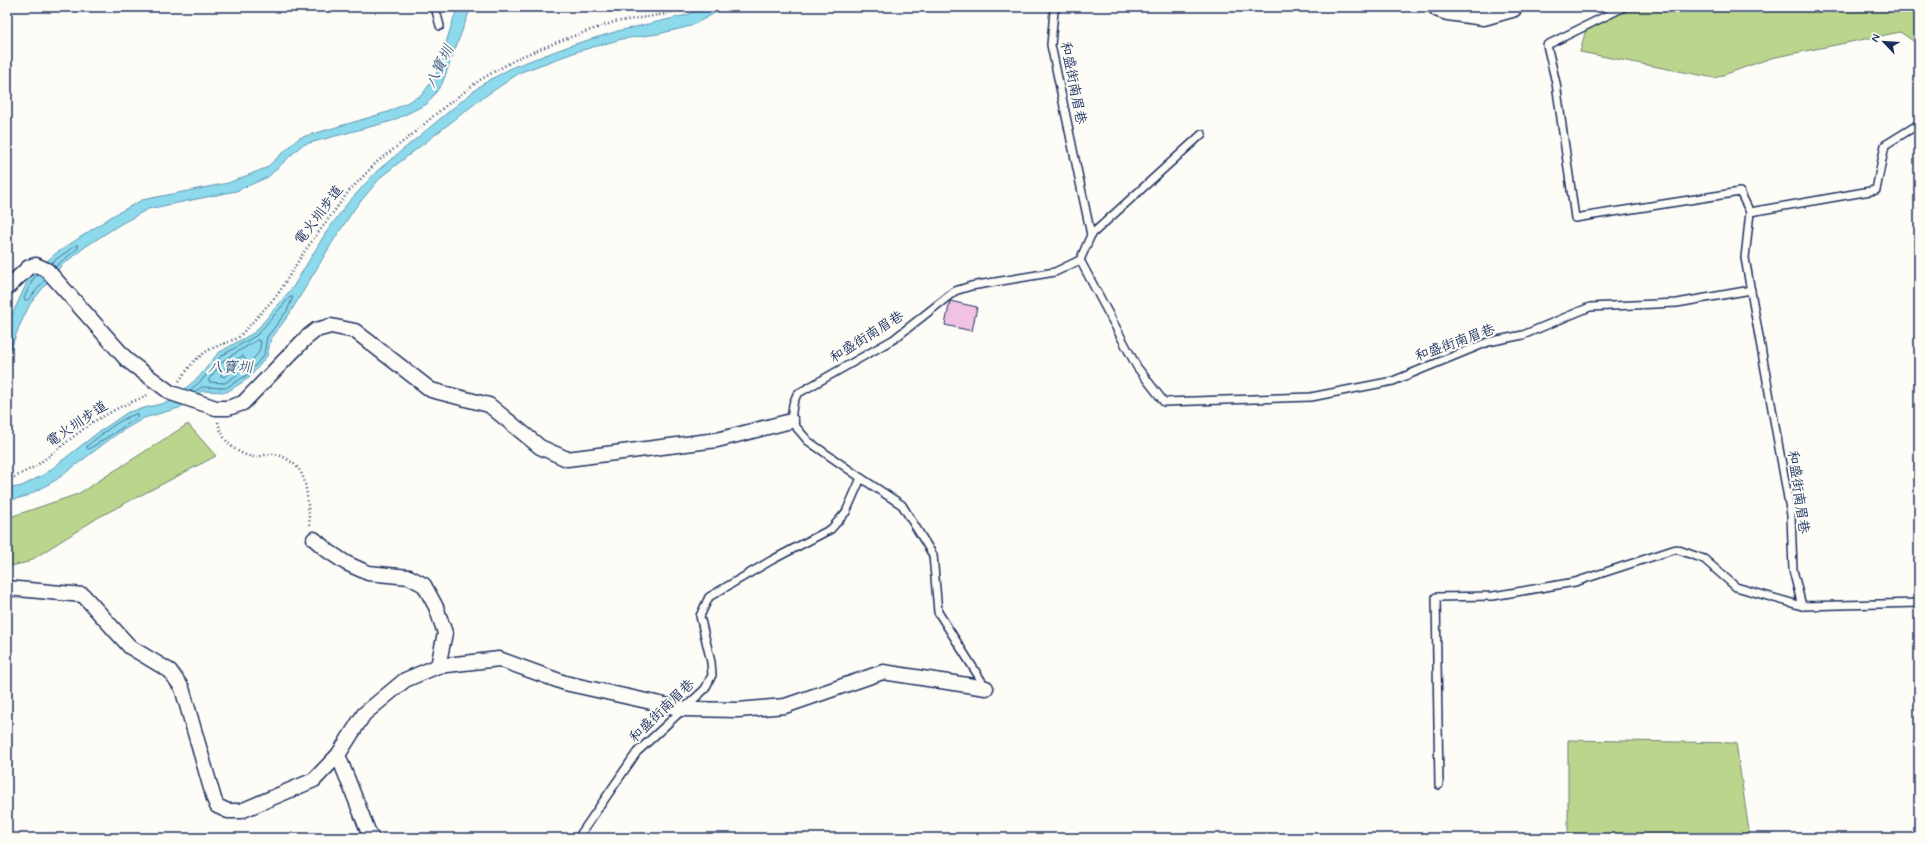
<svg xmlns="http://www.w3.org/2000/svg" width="1926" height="845" font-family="Mynerve,'LXGW WenKai TC',sans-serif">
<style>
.green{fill:#bcd58c;stroke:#6c8275}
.water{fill:#8ddaec;stroke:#5f96b3}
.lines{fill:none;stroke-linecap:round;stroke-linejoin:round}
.shore{stroke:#497397;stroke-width:1}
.building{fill:#f1c2e4;stroke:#1b2f5e}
.service-casing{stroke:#1b2f5e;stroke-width:10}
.minor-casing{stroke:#1b2f5e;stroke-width:17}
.secondary-casing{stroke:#1b2f5e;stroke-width:23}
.path{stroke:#1b2f5e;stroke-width:2.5;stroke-dasharray:1 3;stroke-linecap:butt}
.service{stroke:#fdfcf7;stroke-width:7}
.minor{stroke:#fdfcf7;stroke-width:14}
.secondary{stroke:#fdfcf7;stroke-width:20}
.labels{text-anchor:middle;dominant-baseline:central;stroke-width:4;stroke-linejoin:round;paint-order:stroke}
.street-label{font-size:14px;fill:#1b2f5e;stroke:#fdfcf7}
.water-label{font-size:15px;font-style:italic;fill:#385a82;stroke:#fdfcf7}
</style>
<rect width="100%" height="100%" fill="#fdfcf7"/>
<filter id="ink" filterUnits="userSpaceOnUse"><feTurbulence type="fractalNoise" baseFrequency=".025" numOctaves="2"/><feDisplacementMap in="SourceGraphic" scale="8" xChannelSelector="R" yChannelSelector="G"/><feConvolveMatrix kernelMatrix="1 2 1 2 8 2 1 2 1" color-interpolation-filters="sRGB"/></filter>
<g filter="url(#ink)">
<g class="green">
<polygon points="1630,7 1919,7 1919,45 1900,32 1771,58 1715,78 1580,52 1587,25"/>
<polygon points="188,424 216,456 99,517 28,562 7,567 7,518 78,494"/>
<polygon points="1568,740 1736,743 1750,838 1568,838"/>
</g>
<g class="water">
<polygon points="459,7 471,7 442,84 427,104 392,121 302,145 268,177 236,191 148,209 119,225 85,247 61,266 30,304 18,329 7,360 7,326 30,276 55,254 114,215 142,200 228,183 266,168 299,138 388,112 422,95 436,75 454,17"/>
<polygon points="704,7 726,7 691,26 658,34 622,39 579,51 521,72 481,99 382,176 355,208 335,238 290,313 271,339 267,356 249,378 227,392 202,391 179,408 144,418 117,434 56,480 27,496 7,501 7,489 22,486 45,474 96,434 128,412 169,402 199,377 218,353 255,332 293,287 325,234 347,204 377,171 481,85 513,67 575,44 618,31 687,15"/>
</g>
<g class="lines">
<g class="shore">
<polyline points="51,263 76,245 78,245 78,248 55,267"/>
<polyline points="38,275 33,279 24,298 25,300 28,300 45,280"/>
<polygon points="258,340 261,342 259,352 243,371 225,383 209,382 209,379 224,360"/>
<polygon points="243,356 245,359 239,366 224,377 221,376 221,374 228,365"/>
<polyline points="189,391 202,380 221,356 257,335 290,297 293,297 287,311 267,337 264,355 247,375 226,388 202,387 194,392"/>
<path d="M136,414l2,1 -1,3 -48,31 -2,-1v-2c14,-11 32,-27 49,-32z"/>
</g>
</g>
<polygon class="building" points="950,301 977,307 972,331 945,325"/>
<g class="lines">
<defs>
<g id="service">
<polyline points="435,7 440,26"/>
<polyline points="1624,7 1547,45 1556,83 1575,218 1740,192 1750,212 1745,258 1791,515 1793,570 1802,606 1919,603"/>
<polyline points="1750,212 1876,190 1885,145 1919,124"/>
<polyline points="1091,235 1202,134"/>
<polyline points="1080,260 1137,367 1164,402 1311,397 1393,381 1488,342 1523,335 1590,307 1677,303 1751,290"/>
<polyline points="861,478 902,505 933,555 938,612 986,688"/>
<polyline points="1439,785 1436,597 1493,596 1575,582 1676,549 1704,559 1736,587 1802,606"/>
<polyline points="578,838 637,752 705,689 712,675 711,662 700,616 709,597 772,560 831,529 846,512 861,478 808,441 791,421 793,404 797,394 894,339 955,291 971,286 1055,272 1080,260 1091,235 1051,45 1054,11 1057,7"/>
</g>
<g id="minor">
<polyline points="7,288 29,267 36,265 47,270 128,361 171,393 216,408 228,408 243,403 306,338 316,330 331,326 355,331 431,390 489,405 540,447 567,459 717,440 791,421"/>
<polyline points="314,539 328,551 346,563 368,573 409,577 424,585 436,607 445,633 438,666"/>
<polyline points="7,588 83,595 130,647 170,671 182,688 214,799 217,806 228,811 241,811 314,780 338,755 364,714 405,680 438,666 499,659 565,683 683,709 738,710 785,706 883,672 986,688"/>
<polyline points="338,755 368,831 372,838"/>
</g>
<polyline id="secondary" points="1439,7 1448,10 1484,15 1512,7"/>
</defs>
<use href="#service" class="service-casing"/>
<use href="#minor" class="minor-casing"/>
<use href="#secondary" class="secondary-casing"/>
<g class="path">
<polyline points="179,381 194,361 208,350 238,338 259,315 278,294 304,252 349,191 378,161 408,138 444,107 480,80 520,57 565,39 614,22 666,14 683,7"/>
<path d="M218,422c4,18 16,31 35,35 6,1 14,-4 21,-3 8,1 19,8 24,14 11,14 9,40 12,57"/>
<polyline points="7,481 36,466 91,423 120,407 148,395"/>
</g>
<use href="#service" class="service"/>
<use href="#minor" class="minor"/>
<use href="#secondary" class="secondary"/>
</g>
</g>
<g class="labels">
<g class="street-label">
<text transform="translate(1073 83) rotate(79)">和盛街南眉巷</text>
<text transform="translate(319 215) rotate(-53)">電火圳步道</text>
<text transform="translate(867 337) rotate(-32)">和盛街南眉巷</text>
<text transform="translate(1455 343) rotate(-20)">和盛街南眉巷</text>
<text transform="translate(77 424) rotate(-34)">電火圳步道</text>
<text transform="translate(1798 492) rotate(82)">和盛街南眉巷</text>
<text transform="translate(662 711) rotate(-44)">和盛街南眉巷</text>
</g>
<g class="water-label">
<text transform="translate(440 67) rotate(-64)">八寶圳</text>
<text x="230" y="368">八寶圳</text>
</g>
</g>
<rect width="1926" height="845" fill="none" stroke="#fdfcf7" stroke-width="24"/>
<rect x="12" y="12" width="1902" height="821" fill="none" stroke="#1b2f5e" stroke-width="1.5" filter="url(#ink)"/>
<g transform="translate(1884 42) rotate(295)" stroke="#fdfcf7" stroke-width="3" paint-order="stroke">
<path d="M0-3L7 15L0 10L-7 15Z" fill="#1b2f5e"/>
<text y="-6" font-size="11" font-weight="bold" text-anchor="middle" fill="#1b2f5e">N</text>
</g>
</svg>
